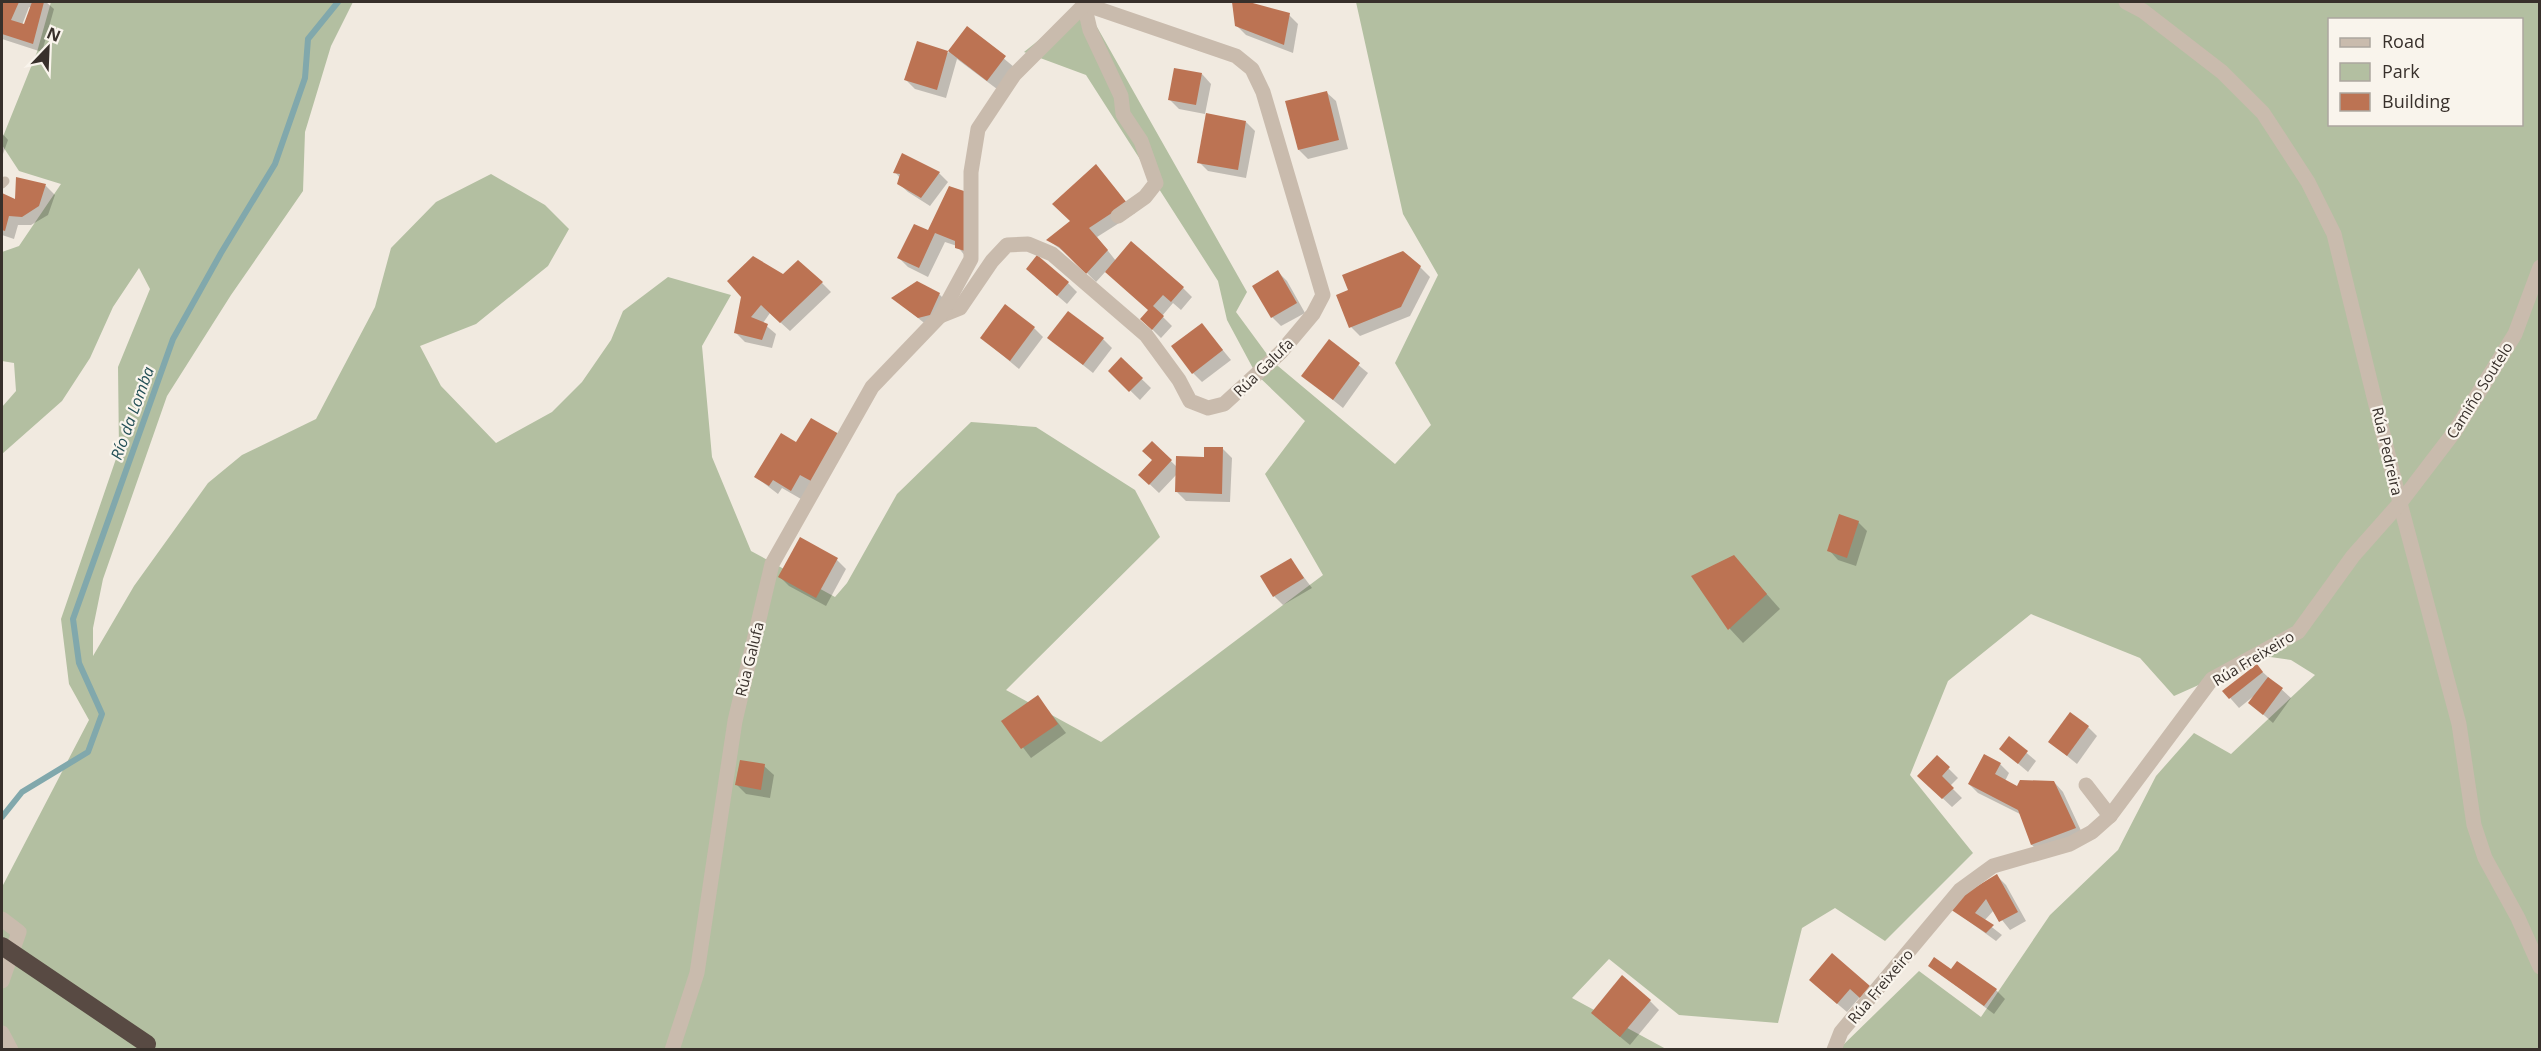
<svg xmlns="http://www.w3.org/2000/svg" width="2541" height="1051" font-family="'Open Sans',sans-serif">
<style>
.green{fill:#b3bfa1;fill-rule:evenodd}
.shadow{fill:#0003;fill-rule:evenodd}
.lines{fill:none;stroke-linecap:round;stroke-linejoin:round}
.stream{stroke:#81a8ac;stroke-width:6}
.building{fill:#bc7353}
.lane{stroke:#c9bbad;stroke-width:9}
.street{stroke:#c9bbad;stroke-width:15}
.highway-bridge{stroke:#584a43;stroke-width:18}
.labels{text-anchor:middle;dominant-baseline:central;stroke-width:4.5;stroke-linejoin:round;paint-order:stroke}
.street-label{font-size:15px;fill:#38302b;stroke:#f9f4ec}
.water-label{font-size:16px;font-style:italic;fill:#234f56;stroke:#f9f4ec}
</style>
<rect width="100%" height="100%" fill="#f1eae0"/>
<path class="green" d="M51,2h302l-22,44 -26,86 -2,59 -72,104 -64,101 -64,183 -10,49v28l41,-70 74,-103 34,-28 74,-36 59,-112 16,-59 45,-46 55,-28 54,31 24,24 -21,37 -72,58 -56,22 21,40 55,57 56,-31 30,-30 29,-42 12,-29 45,-34 63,18 -29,51 10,111 39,94 84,46 12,-14 50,-89 74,-72 65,5 99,63 25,47 -154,153 95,52 222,-167 -58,-101 40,-53 -49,-47 -29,-54 -9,-39 -132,-206 -62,-23 60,-48 163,288 -11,20 36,49 123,103 36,-39 -36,-62 43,-88 -35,-61 -47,-212h1183v1047h-700l80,-78 62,46 69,-102 68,-65 38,-74 38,-43 37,21 84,-79 -24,-15 -35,-5 -44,24 -38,17 -34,-38 -109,-44 -83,67 -38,94 63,78 -88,88 -50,-33 -33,20 -24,95 -99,-8 -70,-56 -37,39 94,51 -1664,1v-163l87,-167 -20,-36 -8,-65 58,-169 -1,-83 32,-78 -11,-21 -26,39 -23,51 -28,43 -60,53v-47l14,-16 -2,-28 -12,-2v-109l17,-6 42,-62 -42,-13 -17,-26v-6l35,-87zM2330,20h192v104h-192z"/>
<g class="shadow">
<path d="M2,2h44l8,7 -12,43 -40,-13zM29,7l2,1 -6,18 -3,-1z"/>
<polygon points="1234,2 1244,2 1289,15 1298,24 1293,53 1246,35 1237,26"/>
<polygon points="967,28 1014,67 997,89 957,59 946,98 915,89 906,80 918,43 948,53"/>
<polygon points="1202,74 1211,84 1205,114 1179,109 1169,99"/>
<polygon points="1326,92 1336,101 1348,149 1308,159 1299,150"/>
<polygon points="1246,122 1255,131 1246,178 1208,171 1199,162"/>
<polygon points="2,133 8,140 3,154 2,154"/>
<polygon points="902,155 939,173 948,182 930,206 908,192 898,183 900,178 895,172"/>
<polygon points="1096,166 1135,213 1097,237 1116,261 1183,288 1192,297 1181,310 1173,303 1162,316 1172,326 1161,338 1151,328 1149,310 1106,271 1096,282 1070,256 1048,240 1072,221"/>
<polygon points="17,179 46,186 55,195 48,215 31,225 18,225 14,239 2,235 2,195 16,201"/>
<polygon points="949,188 966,257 957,246 945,242 928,277 908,267 899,258 929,232"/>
<polygon points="1420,267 1430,277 1410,316 1360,336 1351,327"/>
<polygon points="1278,272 1287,281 1305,313 1281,326 1272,317"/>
<polygon points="783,276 822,283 831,292 790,331 770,313 763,323 776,334 772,348 745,342 735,332 743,297"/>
<polygon points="1037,278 1068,283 1077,292 1067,304"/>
<polygon points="939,294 948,303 928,326 893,298"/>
<polygon points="1202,325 1231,360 1202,382 1193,373"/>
<polygon points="1034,328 1043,337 1019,369 982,338"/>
<polygon points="1049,338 1103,339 1112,348 1093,373"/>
<polygon points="1329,341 1368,373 1343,408 1303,376"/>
<polygon points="1121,359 1151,388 1140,400 1110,371"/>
<polygon points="838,435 801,499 782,488 778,494 756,477 797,444"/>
<polygon points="1152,443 1177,467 1205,459 1223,449 1232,458 1230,502 1186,501 1177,492 1177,474 1159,493 1140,475 1154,460"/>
<polygon points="1858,522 1867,531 1856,566 1838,560 1829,550"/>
<polygon points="1733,556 1780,609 1743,643 1730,629 1693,577"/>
<polygon points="837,560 846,569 826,606 789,586 780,577"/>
<polygon points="1291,560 1312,588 1283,605 1274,596"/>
<polygon points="2256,666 2291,698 2273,723 2250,703 2255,695 2239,708 2224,691"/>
<polygon points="1038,697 1066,733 1031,758 1003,721"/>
<polygon points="2088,727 2097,736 2077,764 2050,742"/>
<polygon points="2009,738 2036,761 2028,772 2001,749"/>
<polygon points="1937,757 1958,778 1950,786 1962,798 1952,807 1919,776"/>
<polygon points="2000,764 2009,773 2005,781 2018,788 2054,782 2063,792 2084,837 2041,854 2032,845 2022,815 1978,793 1969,784"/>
<polygon points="764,766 774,775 770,798 746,794 737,785"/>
<polygon points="1997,876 2006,885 2026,921 2010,930 1994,910 1984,921 2002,935 1996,941 1952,909"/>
<polygon points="1832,955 1860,997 1847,1012 1820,989"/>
<polygon points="1930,966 1951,971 1996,990 2005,999 1994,1014"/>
<polygon points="1650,1001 1659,1010 1630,1045 1602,1022"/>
</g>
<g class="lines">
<polyline class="stream" points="2,817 22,792 88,752 102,714 79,663 73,619 173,339 221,253 275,164 305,78 308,39 338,2"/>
</g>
<g class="building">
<polygon points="2,2 19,2 11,20 24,24 32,2 44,2 33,44 2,34"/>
<polygon points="1232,2 1249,2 1290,13 1284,45 1235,26"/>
<polygon points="967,26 1006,56 987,81 948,51 937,90 904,80 917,41 948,51"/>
<polygon points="1174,68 1202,73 1196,105 1168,100"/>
<polygon points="1327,91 1339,140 1298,150 1285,101"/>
<polygon points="1206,113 1246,121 1238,170 1197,163"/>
<polygon points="902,153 940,172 921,198 897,184 900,174 893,173"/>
<polygon points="1096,164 1127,203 1089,228 1108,250 1086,274 1059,247 1046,240 1070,221 1052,204"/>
<polygon points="16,177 46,184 39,206 22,217 9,216 5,231 2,230 2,193 15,199"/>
<polygon points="949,186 964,191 965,251 955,248 955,241 935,233 919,268 897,258 914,224 928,230"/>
<polygon points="1131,241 1184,287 1171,302 1163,295 1153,306 1164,316 1152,330 1140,319 1148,310 1105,272"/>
<polygon points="1403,251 1421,266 1401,307 1349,328 1336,295 1348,290 1342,275"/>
<polygon points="1037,255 1069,282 1057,296 1026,269"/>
<polygon points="753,256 783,274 798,260 823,282 780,323 761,305 751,317 768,324 762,340 734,333 741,297 727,281"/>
<polygon points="1278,270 1297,303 1271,318 1252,286"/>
<polygon points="917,281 940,293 930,315 918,318 891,298"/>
<polygon points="1005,304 1035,327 1010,361 980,338"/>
<polygon points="1068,311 1104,338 1083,365 1047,338"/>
<polygon points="1202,323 1223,350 1192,374 1171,346"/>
<polygon points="1329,339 1360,363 1333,400 1301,376"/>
<polygon points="1121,357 1143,378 1129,392 1108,371"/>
<polygon points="811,418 839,434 811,481 800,475 791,491 773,480 769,486 754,477 781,433 796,442"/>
<polygon points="1152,441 1172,460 1149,485 1138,475 1152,460 1142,451"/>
<polygon points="1204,447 1223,447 1222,494 1175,492 1176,456 1204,457"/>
<polygon points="1839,514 1859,521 1847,558 1827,551"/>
<polygon points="800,537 838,558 816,598 778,577"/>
<polygon points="1734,555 1767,594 1728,630 1691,576"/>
<polygon points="1291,558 1304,578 1273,597 1260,576"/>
<polygon points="2257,664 2263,672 2229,699 2222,691"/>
<polygon points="2268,677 2283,688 2263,715 2248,703"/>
<polygon points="1038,695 1058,724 1021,749 1001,721"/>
<polygon points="2070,712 2089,726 2067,756 2048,742"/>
<polygon points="2009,736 2028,751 2018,764 1999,749"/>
<polygon points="1984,754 2001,763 1995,774 2017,786 2020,780 2054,781 2076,828 2031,845 2018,810 1968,784"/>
<polygon points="1937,755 1950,767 1942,776 1954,788 1942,799 1917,776"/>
<polygon points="740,760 765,764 761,790 735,785"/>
<polygon points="1997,874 2018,912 1999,922 1986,899 1975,913 1994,925 1986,933 1950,909 1958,898"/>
<polygon points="1832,953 1870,986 1860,998 1850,989 1837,1004 1809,980"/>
<polygon points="1934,957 1951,969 1957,961 1997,989 1984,1006 1928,966"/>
<polygon points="1622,975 1651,1000 1620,1037 1591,1013"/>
</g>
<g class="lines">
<polyline class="lane" points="2,184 5,181"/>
<g class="street">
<polyline points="2126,2 2143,11 2222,72 2263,113 2308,182 2334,234 2400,503 2459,724 2474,825 2485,858 2518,918 2540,967"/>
<polyline points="1084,4 1090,30 1121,96 1123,114 1141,141 1156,183 1145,197 1118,216"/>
<polyline points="940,316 960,308 992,261 1007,245 1028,244 1052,254 1146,335 1179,380 1190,401 1208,408 1224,404 1281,352 1313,314 1323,295 1263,92 1252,69 1236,56 1084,4"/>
<polyline points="2086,785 2110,816"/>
<polyline points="2,919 19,932 2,981"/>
<polyline points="2,1033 11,1050"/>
<polyline points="672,1050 697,973 735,721 772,564 872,387 940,316 971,259 971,172 978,129 1014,75 1087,2"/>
<polyline points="1834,1050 1841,1032 1960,890 1993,866 2070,844 2092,832 2110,816 2212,679 2298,632 2353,556 2400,503 2455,431 2515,334 2540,267"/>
</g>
<polyline class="highway-bridge" points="2,946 147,1044"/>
</g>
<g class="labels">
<g class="street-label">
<text transform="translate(1263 367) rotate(-44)">Rúa Galufa</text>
<text transform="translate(2479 390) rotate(-58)">Camiño Soutelo</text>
<text transform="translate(2388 451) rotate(77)">Rúa Pedreira</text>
<text transform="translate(2253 658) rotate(-31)">Rúa Freixeiro</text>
<text transform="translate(749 659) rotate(-76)">Rúa Galufa</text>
<text transform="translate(1880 986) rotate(-50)">Rúa Freixeiro</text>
</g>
<g class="water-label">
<text transform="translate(132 413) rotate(-70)">Río da Lomba</text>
</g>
</g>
<rect width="2541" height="1051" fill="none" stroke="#38302b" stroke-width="6"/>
<rect x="2328" y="18" width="195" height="108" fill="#f9f4ec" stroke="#aca69f" stroke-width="1.5"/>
<rect x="2340" y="38" width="30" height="9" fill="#c9bbad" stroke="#aca69f" stroke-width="1.5"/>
<text x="2382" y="48" font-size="18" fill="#38302b">Road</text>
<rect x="2340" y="63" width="30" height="18" fill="#b3bfa1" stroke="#aca69f" stroke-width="1.5"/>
<text x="2382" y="78" font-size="18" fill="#38302b">Park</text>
<rect x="2340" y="93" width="30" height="18" fill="#bc7353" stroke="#aca69f" stroke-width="1.5"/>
<text x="2382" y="108" font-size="18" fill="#38302b">Building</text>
<g transform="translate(48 48) rotate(23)" stroke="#f9f4ec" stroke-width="4.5" paint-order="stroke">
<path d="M0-4.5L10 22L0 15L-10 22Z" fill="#38302b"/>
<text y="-9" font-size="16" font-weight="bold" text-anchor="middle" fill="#38302b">N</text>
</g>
</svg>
